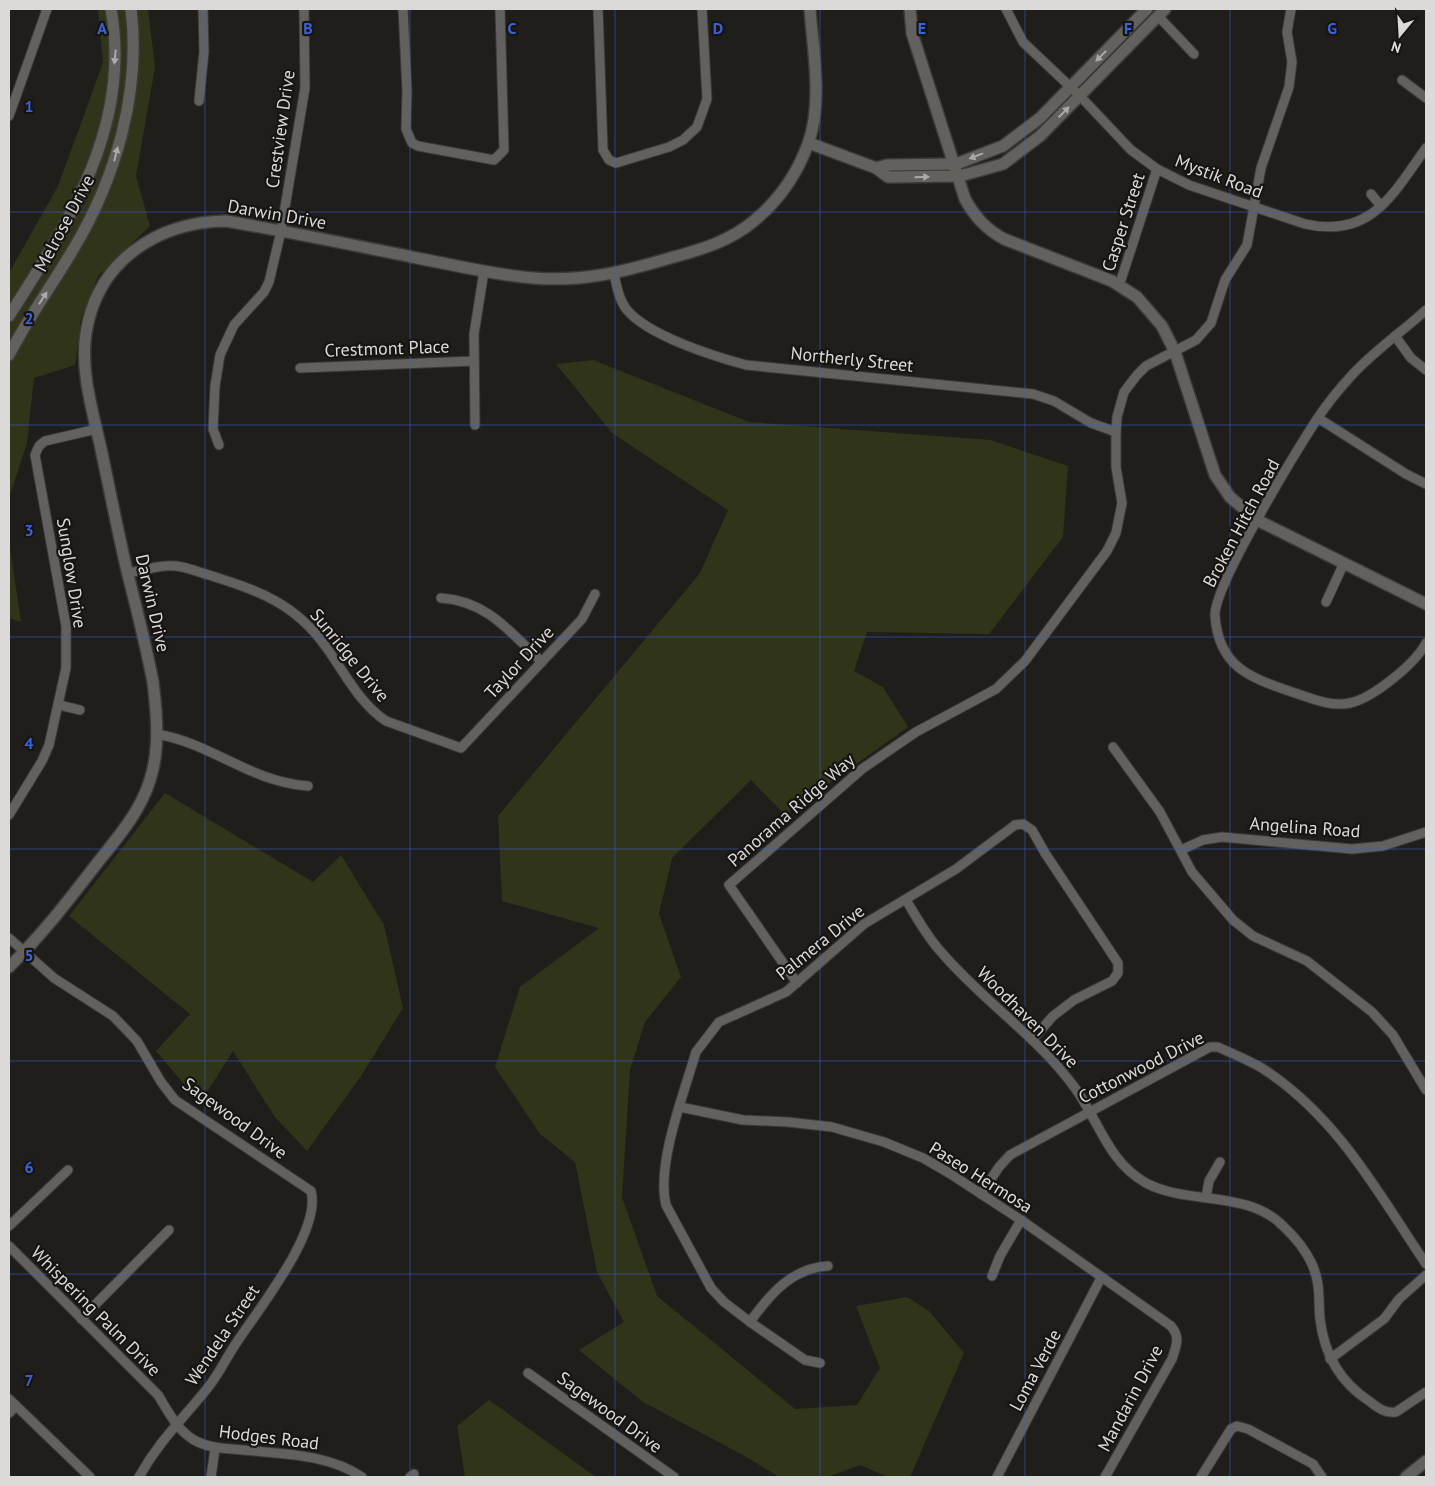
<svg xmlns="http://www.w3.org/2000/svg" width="1435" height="1486" font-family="'PT Sans',sans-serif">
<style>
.green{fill:#303419}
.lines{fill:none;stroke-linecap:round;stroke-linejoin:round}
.street-casing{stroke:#3c3a38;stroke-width:11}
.secondary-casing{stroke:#3c3a38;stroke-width:14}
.street{stroke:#63615d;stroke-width:9}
.secondary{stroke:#63615d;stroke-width:11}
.oneway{fill:#acaaa7}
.grid{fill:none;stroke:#3a63d8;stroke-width:1;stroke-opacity:0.55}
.labels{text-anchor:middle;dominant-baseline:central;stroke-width:4.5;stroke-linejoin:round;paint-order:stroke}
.street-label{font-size:18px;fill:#dcdad8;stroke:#171512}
.grid-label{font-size:16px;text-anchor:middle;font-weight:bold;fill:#3a63d8;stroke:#171512;stroke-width:4.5;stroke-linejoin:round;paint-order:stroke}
</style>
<rect width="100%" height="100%" fill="#201e1b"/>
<g class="green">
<polygon points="98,9 148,9 155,67 136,176 150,226 98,276 81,318 75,365 34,378 27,443 9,498 9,273 58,186 103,63"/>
<polygon points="593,360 749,422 990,440 1068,466 1063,537 989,634 867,632 854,671 883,687 908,727 785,815 751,780 672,858 659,914 681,977 645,1022 630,1070 622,1197 657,1296 795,1409 857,1405 880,1368 856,1306 907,1297 929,1311 964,1353 910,1477 888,1477 860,1465 827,1477 779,1477 743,1455 643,1402 579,1350 624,1322 597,1272 575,1162 540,1134 495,1067 520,987 599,928 502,901 498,816 700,573 728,510 612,433 556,364"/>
<polygon points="9,541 21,622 9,618"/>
<polygon points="165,793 313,882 341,855 384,925 403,1008 361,1076 307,1151 275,1117 233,1051 200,1103 156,1051 190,1014 69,916"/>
<polygon points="489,1400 596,1477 465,1477 457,1426"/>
</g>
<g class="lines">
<defs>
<g id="street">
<polyline points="403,9 407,91 406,129 412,143 418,146 494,160 504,150 500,9"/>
<polyline points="598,9 603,150 609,160 616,163 669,147 683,140 697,127 707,99 702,9"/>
<path d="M1006,9l17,33 57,54 51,54 26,19 32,16 116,39c66,15 88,-30 121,-76"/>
<polyline points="1158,16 1194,54"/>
<polyline points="1402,80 1426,98"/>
<polyline points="199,101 204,52 203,9"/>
<polyline points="9,116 47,9"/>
<polyline points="1371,194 1381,206"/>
<path d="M614,274c3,13 5,26 13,36 22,26 86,46 119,55l287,29 21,7 37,22 25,9"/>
<polyline points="1119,286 1157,169"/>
<path d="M1426,310c-24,22 -51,40 -74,65 -12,13 -25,29 -35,44 -20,31 -104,168 -102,197 4,53 37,62 80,77 18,6 36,14 55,10 23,-5 65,-39 76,-60"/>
<polyline points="1395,336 1411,358 1426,370"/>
<polyline points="300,368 474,361"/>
<polyline points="1318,418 1406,474 1426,484"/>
<polyline points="475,425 474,334 484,271"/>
<polyline points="219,445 213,429 215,386 220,355 234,325 264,292 269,282 281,231 305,88 304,9"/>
<path d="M128,573c12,-2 25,-6 37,-7 15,-2 30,5 44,9 50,16 86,28 117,72 19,26 33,56 60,74l75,27 121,-129 13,-25"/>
<path d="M441,598c46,3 69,34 101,64"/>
<polyline points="1326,602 1344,563"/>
<polyline points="59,705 80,710"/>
<path d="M156,734c56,9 94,48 152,52"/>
<polyline points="1113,747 1160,812 1192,872 1233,920 1253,936 1307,961 1372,1012 1393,1035 1426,1090"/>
<polyline points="9,815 42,761 49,745 66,668 66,626 35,455 39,446 45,441 97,429"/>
<polyline points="1181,850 1203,840 1222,837 1352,849 1383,846 1426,832"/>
<path d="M906,900c11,18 21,37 36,53 41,48 95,83 133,135 24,33 33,74 71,95 41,22 101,7 136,42 12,11 23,24 30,39 9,21 6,34 8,55 4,34 20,63 49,82 8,6 16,13 27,11l30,-20"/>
<path d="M9,938l45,40 59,38 24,25 24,41 14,18 136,91c11,40 -54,120 -76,154 -10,15 -17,31 -29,45 -25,31 -47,51 -67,87"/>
<polyline points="797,983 729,885 862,769 916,732 996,689 1025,661 1107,551 1116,533 1122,503 1116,467 1116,432 1117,417 1124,392 1137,375 1146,366 1196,340 1211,323 1225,280 1247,245 1261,168 1289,87 1292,62 1287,32 1291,9"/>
<path d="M680,1107l63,13 45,2 44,5 52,15 39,16 26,15 72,47 150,106c10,12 5,20 1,33l-67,118"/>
<path d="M981,1194l18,-27 11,-12 200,-108h8c15,7 33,14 47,23 74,49 113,123 161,194"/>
<polyline points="1206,1197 1209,1181 1220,1162"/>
<polyline points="9,1226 68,1170"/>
<path d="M9,1246l149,149c10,16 19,35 36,45 16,9 31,8 49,10 40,4 85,4 119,27"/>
<polyline points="992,1276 1000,1256 1021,1220"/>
<polyline points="81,1319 169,1230"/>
<path d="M750,1322c20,-28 42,-54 78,-56"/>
<polyline points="1330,1359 1384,1319 1399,1299 1426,1275"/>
<path d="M820,1363l-15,-3 -55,-38 -26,-20 -13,-14 -45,-83c-10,-40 18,-112 30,-153l23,-30 67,-30 78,-68 92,-55 59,-44 8,-1 9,6 13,23 73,110v10l-6,8 -38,19 -21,16 -21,24"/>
<polyline points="528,1373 674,1477"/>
<polyline points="9,1399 90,1477"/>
<polyline points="9,1413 16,1406"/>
<polyline points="211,1477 215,1449"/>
<polyline points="410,1477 414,1474"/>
<polyline points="997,1477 1101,1278"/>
<polyline points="1201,1477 1231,1429 1237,1426 1248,1429 1313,1464 1322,1477"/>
</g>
<g id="secondary">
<path d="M910,9l2,24 53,166c10,18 21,30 39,40l108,42 25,16 25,29 13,26 40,123 15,22 27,23 169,84"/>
<polyline points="809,143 876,168 888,177 960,176 1003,164 1040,136 1165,9"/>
<polyline points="876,168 887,165 956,164 1003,146 1040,118 1147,9"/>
<path d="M9,316c60,-94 123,-190 102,-307"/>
<path d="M9,355c19,-37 44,-71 65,-107 42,-70 67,-157 57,-239"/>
<path d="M9,967c32,-31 59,-66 86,-101 21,-27 45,-53 55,-86 10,-31 7,-66 3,-98 -7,-36 -16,-72 -25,-107 -10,-42 -18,-84 -27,-126 -8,-37 -21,-78 -15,-116 11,-71 70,-111 140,-112 64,11 127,24 191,37 38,7 77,17 116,20 50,4 90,-6 137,-20 30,-8 61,-17 85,-38 24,-20 42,-46 53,-76 15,-42 5,-92 2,-135"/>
<polyline points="1406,1477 1426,1461"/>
</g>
</defs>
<use href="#street" class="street-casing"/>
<use href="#secondary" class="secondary-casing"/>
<use href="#street" class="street"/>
<use href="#secondary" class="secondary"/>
</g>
<defs><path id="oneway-solid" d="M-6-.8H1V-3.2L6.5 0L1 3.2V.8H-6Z" transform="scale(1.25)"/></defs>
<g class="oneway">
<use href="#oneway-solid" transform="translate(1101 56) rotate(135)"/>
<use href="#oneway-solid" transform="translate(115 57) rotate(96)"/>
<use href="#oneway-solid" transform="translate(1064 112) rotate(-45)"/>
<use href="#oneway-solid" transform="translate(116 154) rotate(-76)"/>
<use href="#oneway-solid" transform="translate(976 156) rotate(159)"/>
<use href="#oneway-solid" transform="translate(922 177) rotate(-1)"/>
<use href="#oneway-solid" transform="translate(43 298) rotate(-57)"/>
</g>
<path class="grid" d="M205,9v1468M410,9v1468M615,9v1468M820,9v1468M1025,9v1468M1230,9v1468M9,212h1417M9,425h1417M9,637h1417M9,849h1417M9,1061h1417M9,1274h1417"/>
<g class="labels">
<g class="street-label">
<text transform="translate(280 129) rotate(-82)">Crestview Drive</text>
<text transform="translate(1219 176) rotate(21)">Mystik Road</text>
<text transform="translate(277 214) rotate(10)">Darwin Drive</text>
<text transform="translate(1123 222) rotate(-72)">Casper Street</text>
<text transform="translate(64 223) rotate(-62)">Melrose Drive</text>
<text transform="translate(387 348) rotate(-2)">Crestmont Place</text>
<text transform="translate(852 359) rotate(6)">Northerly Street</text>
<text transform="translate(1241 523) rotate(-62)">Broken Hitch Road</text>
<text transform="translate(72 573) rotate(81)">Sunglow Drive</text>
<text transform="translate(153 603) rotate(77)">Darwin Drive</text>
<text transform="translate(350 655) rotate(51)">Sunridge Drive</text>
<text transform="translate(519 662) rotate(-47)">Taylor Drive</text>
<text transform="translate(791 810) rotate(-41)">Panorama Ridge Way</text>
<text transform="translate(1305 827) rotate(4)">Angelina Road</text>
<text transform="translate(820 942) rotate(-39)">Palmera Drive</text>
<text transform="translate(1028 1017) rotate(45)">Woodhaven Drive</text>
<text transform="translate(1141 1067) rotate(-27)">Cottonwood Drive</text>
<text transform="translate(235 1118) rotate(36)">Sagewood Drive</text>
<text transform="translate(981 1177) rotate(32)">Paseo Hermosa</text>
<text transform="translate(96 1311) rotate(45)">Whispering Palm Drive</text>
<text transform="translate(222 1335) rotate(-56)">Wendela Street</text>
<text transform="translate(1035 1370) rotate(-62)">Loma Verde</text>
<text transform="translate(1130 1398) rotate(-62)">Mandarin Drive</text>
<text transform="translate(610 1412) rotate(36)">Sagewood Drive</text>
<text transform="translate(269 1437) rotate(7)">Hodges Road</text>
</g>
</g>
<g class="grid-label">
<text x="102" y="34">A</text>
<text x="308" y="34">B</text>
<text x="512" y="34">C</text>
<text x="718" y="34">D</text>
<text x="922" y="34">E</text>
<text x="1128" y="34">F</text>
<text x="1332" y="34">G</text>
<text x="29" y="112">1</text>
<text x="29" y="324">2</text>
<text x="29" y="536">3</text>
<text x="29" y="749">4</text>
<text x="29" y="961">5</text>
<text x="29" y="1173">6</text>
<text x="29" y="1386">7</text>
</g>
<rect width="1435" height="1486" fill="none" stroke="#dcdad8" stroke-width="20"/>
<g transform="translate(1400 35) rotate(198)" stroke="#171512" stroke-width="4" paint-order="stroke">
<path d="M0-4L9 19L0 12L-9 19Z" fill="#dcdad8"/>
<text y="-8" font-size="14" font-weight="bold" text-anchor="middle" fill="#dcdad8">N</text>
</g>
</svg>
